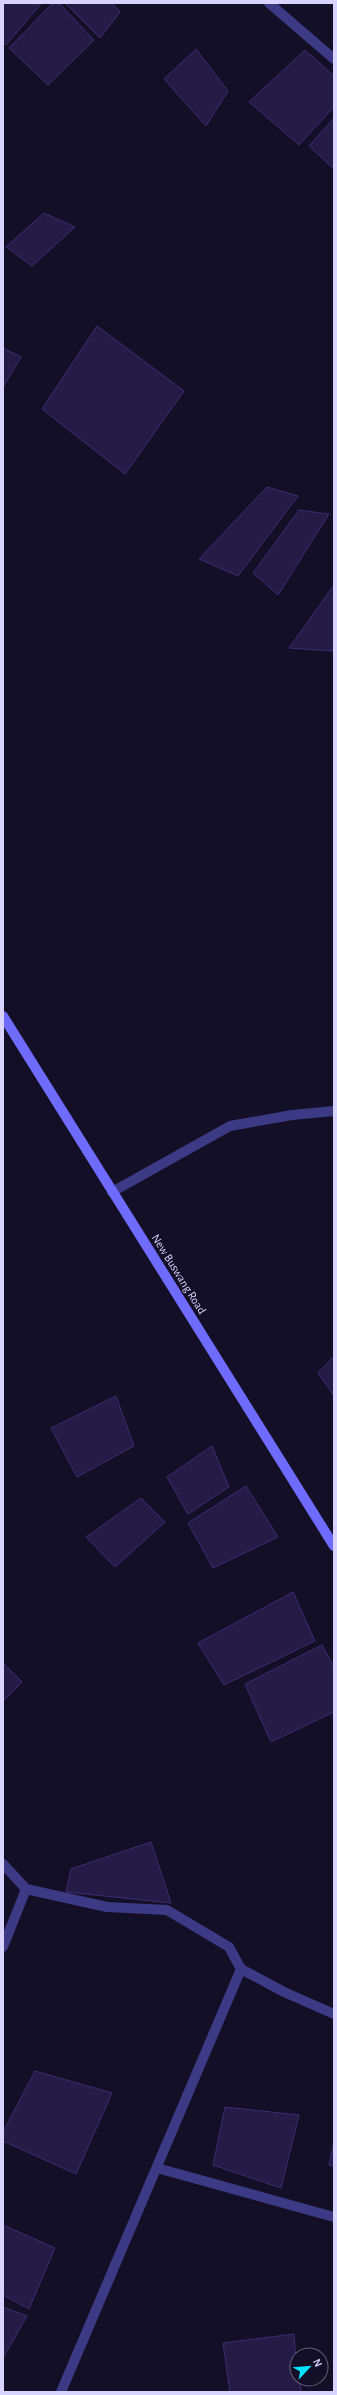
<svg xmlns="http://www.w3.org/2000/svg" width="337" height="2395" font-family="'Alegreya Sans',sans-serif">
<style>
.building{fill:#241b47;stroke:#3b2d73}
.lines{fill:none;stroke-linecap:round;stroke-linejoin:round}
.street{stroke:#3d3a85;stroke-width:10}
.secondary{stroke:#6f6bff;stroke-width:10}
.labels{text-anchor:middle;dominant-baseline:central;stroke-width:3;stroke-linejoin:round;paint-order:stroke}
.street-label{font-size:12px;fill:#d9d4ff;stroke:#130f26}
</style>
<rect width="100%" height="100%" fill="#130f26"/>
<g class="building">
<polygon points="3,3 41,4 6,45 3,42"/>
<polygon points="53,3 59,3 94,40 48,85 9,48"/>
<polygon points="65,3 112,3 120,12 100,38"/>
<polygon points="196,49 228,91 206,126 164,79"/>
<polygon points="305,50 334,76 334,107 299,145 249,102"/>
<polygon points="334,118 334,169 309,146"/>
<polygon points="44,213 75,227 32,266 6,247"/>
<polygon points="97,326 184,391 125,474 42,409"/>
<polygon points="3,348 21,357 3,387"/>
<polygon points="267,487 298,496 238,576 199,559"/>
<polygon points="299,510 329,514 278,595 253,573"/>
<polygon points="334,585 334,648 332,651 289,648"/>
<polygon points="334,1356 334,1396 318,1373"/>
<polygon points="116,1396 134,1446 77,1477 51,1428"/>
<polygon points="212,1446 229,1487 188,1514 167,1477"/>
<polygon points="246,1486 278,1537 213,1568 188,1523"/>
<polygon points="141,1498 165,1522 115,1567 86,1537"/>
<polygon points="293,1592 315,1641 224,1685 198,1643"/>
<polygon points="322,1645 334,1667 334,1712 271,1742 245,1684"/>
<polygon points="3,1663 22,1682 3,1701"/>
<polygon points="151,1842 171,1903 66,1892 71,1869"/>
<polygon points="35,2071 112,2093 76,2174 3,2141 3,2132"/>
<polygon points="225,2107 299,2115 281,2188 213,2165"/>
<polygon points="334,2141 334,2166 329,2165"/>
<polygon points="3,2225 55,2248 29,2309 3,2295"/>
<polygon points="3,2307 27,2316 3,2358"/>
<polygon points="294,2334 297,2379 300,2379 301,2392 230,2392 223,2343"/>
</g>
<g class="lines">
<g class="street">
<polyline points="269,3 334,59"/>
<polyline points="112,1192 230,1126 292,1115 334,1111"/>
<polyline points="3,1864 26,1889 107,1907 167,1910 229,1947 241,1969 284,1992 334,2014"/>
<polyline points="3,1947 26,1889"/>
<polyline points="157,2168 334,2217"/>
<polyline points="61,2392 241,1969"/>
</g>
<polyline class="secondary" points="3,1016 334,1546"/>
</g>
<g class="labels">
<g class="street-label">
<text transform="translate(179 1274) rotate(58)">New Buswang Road</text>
</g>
</g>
<rect width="337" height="2395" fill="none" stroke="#d9d4ff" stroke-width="8"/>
<g transform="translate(309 2367) rotate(64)"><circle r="19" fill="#130f26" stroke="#625e7d"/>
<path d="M0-3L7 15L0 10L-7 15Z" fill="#00e5ff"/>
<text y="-6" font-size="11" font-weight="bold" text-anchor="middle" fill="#d9d4ff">N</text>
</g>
</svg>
